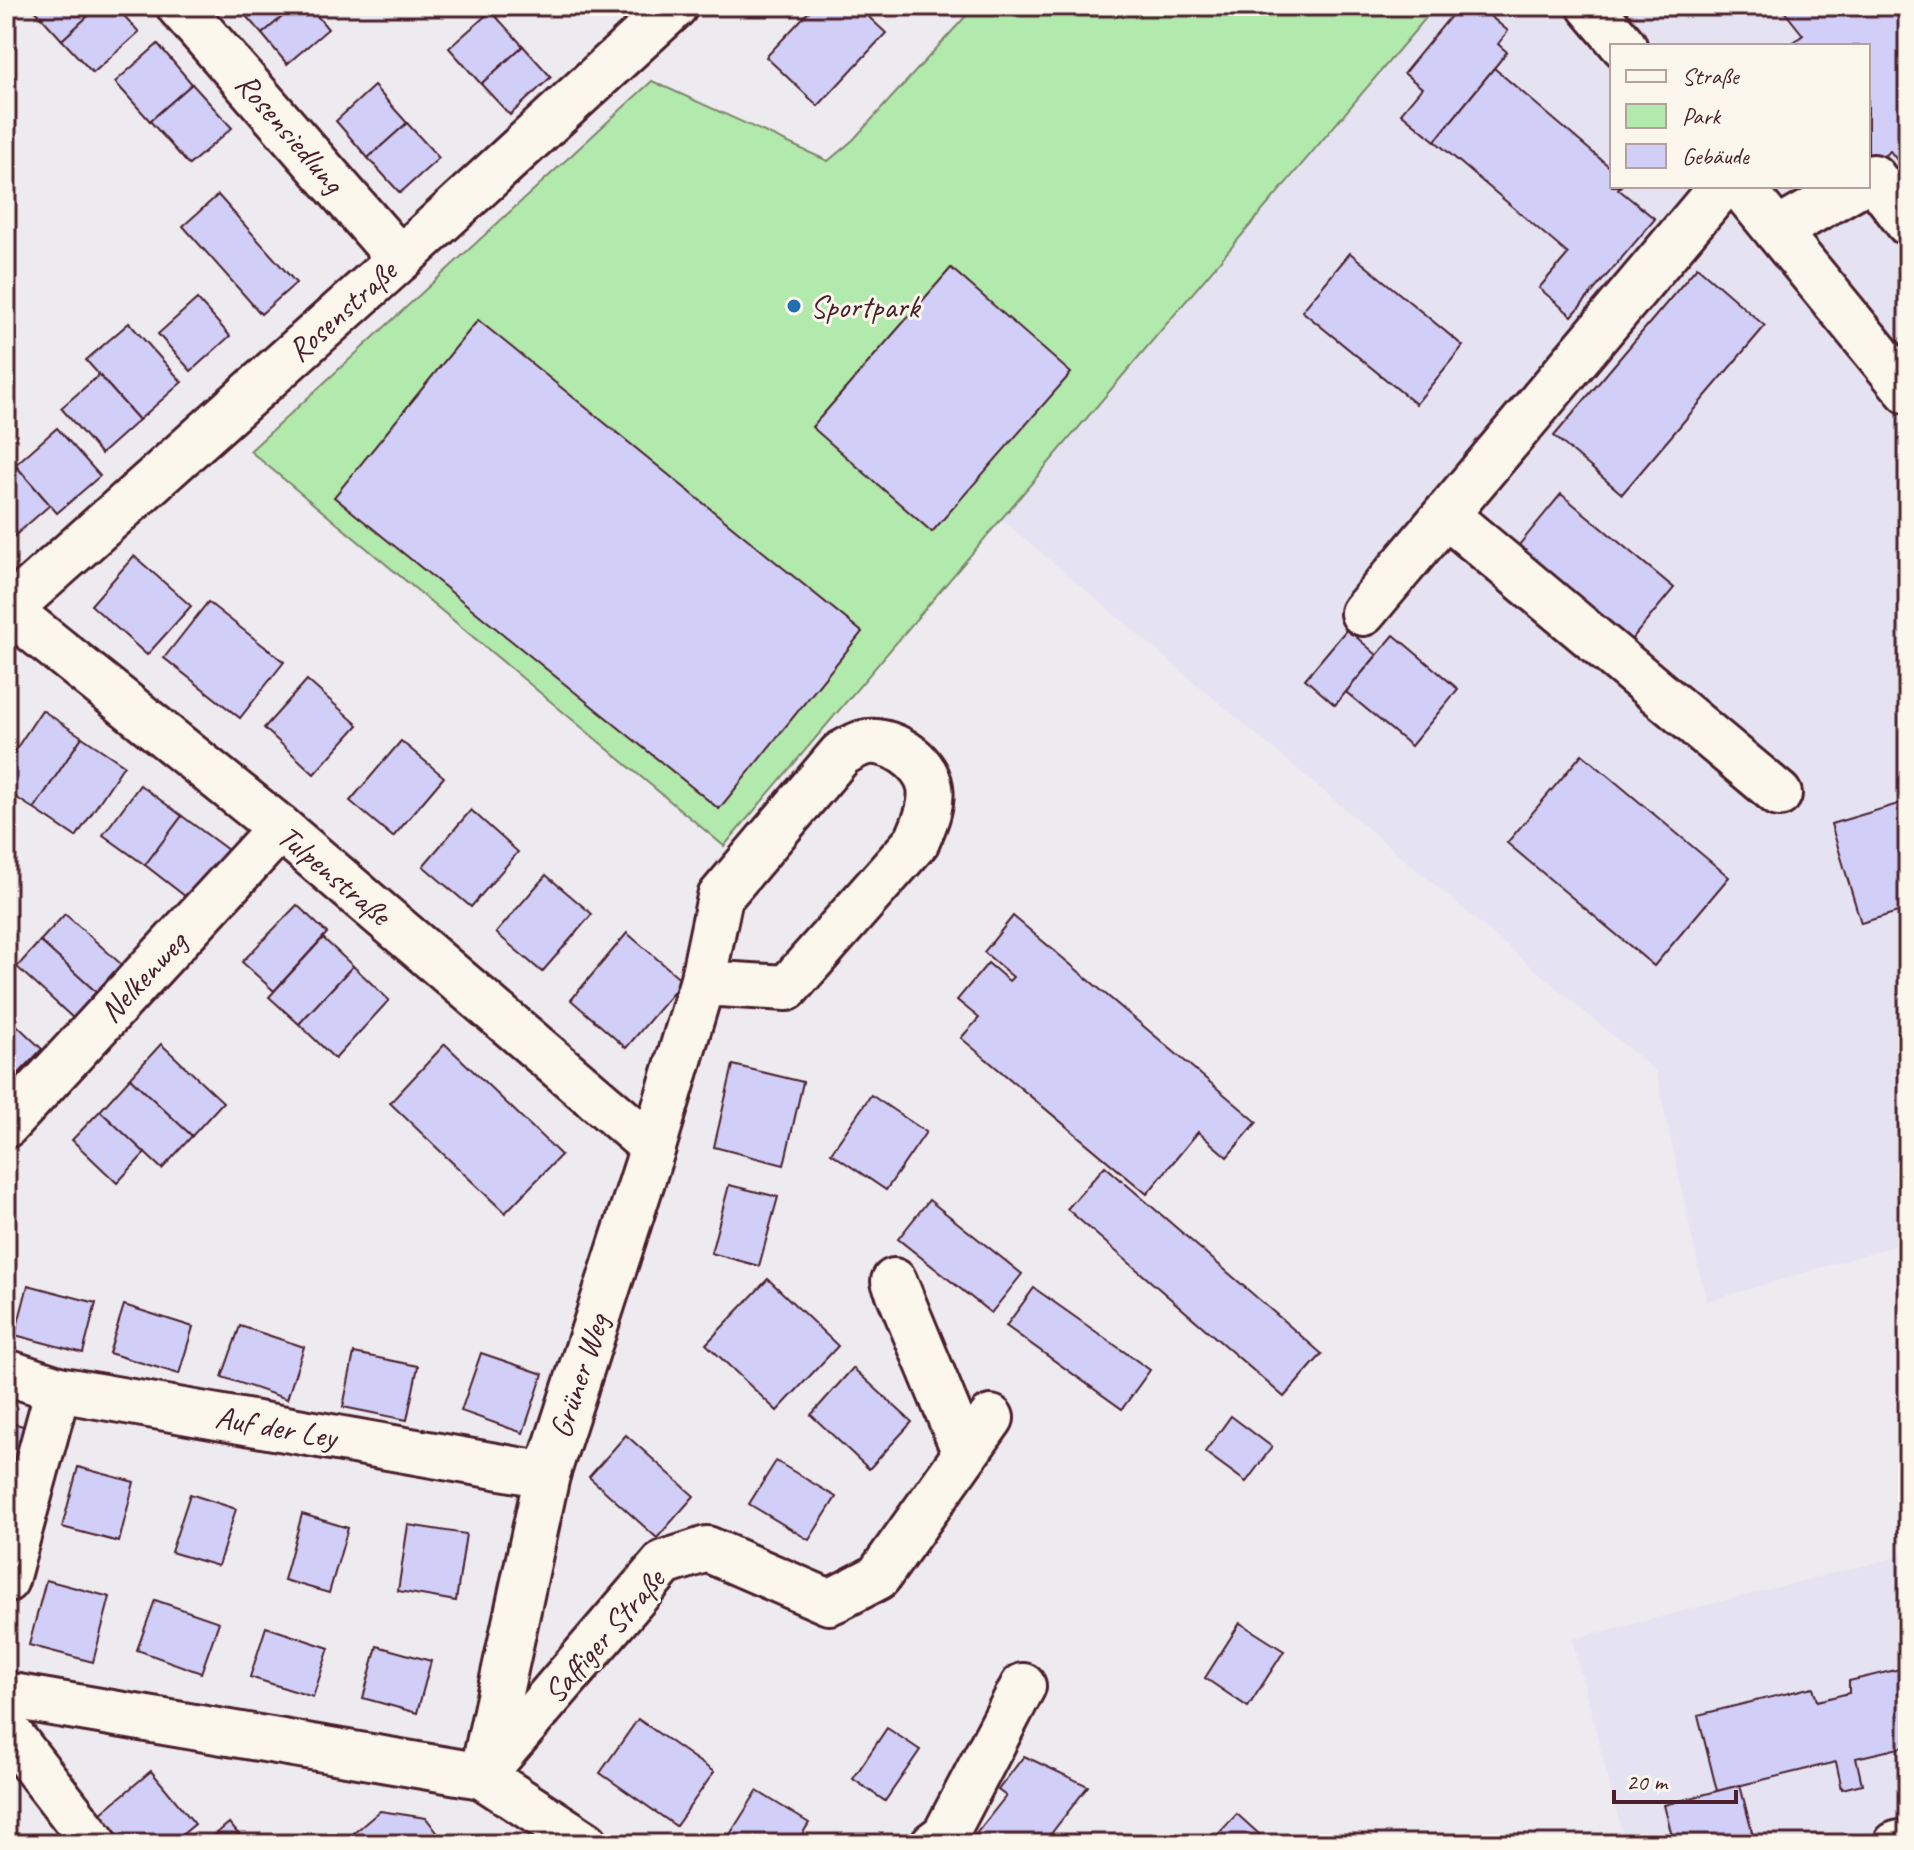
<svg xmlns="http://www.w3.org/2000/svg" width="1914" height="1850" font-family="Caveat,sans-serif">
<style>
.built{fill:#e5e3f2;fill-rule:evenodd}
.green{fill:#b2e9ac;stroke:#7e846c;stroke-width:2}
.building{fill:#d1cff8;stroke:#4a1f2b;stroke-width:2}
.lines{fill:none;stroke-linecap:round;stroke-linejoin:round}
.minor-casing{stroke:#4a1f2b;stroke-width:50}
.minor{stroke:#fbf7ec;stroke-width:44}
.poi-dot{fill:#1f6fb2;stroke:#fbf7ec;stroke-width:3}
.labels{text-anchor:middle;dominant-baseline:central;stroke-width:6;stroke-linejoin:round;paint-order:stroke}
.street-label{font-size:32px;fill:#4a1f2b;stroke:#fbf7ec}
.poi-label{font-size:32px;fill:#4a1f2b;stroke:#fbf7ec;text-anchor:start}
</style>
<rect width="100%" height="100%" fill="#eeebf0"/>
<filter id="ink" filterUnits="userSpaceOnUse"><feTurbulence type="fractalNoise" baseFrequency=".0125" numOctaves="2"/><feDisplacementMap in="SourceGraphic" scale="16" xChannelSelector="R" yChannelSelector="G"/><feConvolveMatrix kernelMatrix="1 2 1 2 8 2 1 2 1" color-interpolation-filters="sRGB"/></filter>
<g filter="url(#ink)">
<g class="built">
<path d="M1436,6h472v1236l-202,60 -50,-230 -655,-553zM1612,46h256v140h-256z"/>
<polygon points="1908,1554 1908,1844 1625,1844 1572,1639"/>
</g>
<polygon class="green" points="975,6 1436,6 724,846 250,451 652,81 828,161 853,140"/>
<g class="building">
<polygon points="31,6 99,6 62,40"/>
<polygon points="99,6 115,6 139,32 93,73 62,40"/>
<polygon points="237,6 295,6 262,34"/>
<polygon points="295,6 309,6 328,29 287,64 262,34"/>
<polygon points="814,6 857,6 886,33 818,106 766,57"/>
<polygon points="1459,6 1478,6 1508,31 1498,44 1507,52 1435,141 1401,113 1422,88 1404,73"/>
<polygon points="1780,6 1908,6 1908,174 1890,151 1868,169 1868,46 1788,46 1803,35"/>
<polygon points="491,11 523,46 481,84 449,48"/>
<polygon points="158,44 192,84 150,121 115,82"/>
<polygon points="523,46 551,77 510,115 481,84"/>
<polygon points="1494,68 1612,169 1612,186 1621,186 1618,189 1655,219 1572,316 1539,288 1568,254 1435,141"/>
<polygon points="192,84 232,128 189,165 150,121"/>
<polygon points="374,86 407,123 368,158 336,121"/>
<polygon points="407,123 439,158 400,193 368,158"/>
<polygon points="218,195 296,283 261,314 183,226"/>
<polygon points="1350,253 1463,346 1416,404 1302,311"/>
<polygon points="1697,267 1765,326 1622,494 1554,436"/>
<polygon points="951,268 1071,373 932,532 812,427"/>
<polygon points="197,299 230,336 191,371 158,334"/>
<polygon points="478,320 862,632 719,809 334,497"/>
<polygon points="129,323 182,382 139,420 86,360"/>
<polygon points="99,375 139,420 101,454 61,408"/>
<polygon points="57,428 100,476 57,513 15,465"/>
<polygon points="9,458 50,505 12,538 6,531 6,460"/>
<polygon points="1561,494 1674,588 1627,645 1514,551"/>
<polygon points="134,556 191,606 147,655 91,605"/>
<polygon points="208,602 284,662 240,718 164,658"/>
<polygon points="1347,629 1377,655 1335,705 1305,679"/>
<polygon points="1394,635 1458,689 1411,746 1346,692"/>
<polygon points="307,680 358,725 314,774 264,728"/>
<polygon points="42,710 82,737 34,809 6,791 6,764"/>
<polygon points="82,737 124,765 76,837 34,809"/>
<polygon points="401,741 444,777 393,837 350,801"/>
<polygon points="1582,754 1729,877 1654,966 1507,843"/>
<polygon points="140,785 182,816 145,865 103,835"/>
<polygon points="1908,801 1908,909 1861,923 1831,824"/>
<polygon points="471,810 518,852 471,907 423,866"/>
<polygon points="182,816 228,850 190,900 145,865"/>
<polygon points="546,875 592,914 542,972 496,933"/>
<polygon points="297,905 327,933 274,991 242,962"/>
<polygon points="65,914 121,964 96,992 40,941"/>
<polygon points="1013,916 1257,1122 1227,1157 1198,1132 1147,1194 961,1038 979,1018 957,1000 988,963 1009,981 1013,977 984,952"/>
<polygon points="627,933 683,981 626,1048 571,1000"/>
<polygon points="323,938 353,966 299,1024 269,997"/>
<polygon points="40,941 96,992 73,1018 17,967"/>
<polygon points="353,966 389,1000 335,1059 299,1024"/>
<polygon points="6,1015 42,1049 10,1083 6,1079"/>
<polygon points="161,1044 223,1102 192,1136 130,1078"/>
<polygon points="445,1044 561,1155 505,1213 390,1103"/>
<polygon points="733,1065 803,1082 784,1165 714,1147"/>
<polygon points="130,1078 192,1136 162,1169 100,1111"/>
<polygon points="871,1095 926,1132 886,1190 831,1153"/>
<polygon points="100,1111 145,1153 117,1183 72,1140"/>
<polygon points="1105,1166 1322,1354 1284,1397 1067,1209"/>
<polygon points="729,1185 778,1197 759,1266 711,1253"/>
<polygon points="929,1200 1022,1274 991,1313 898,1239"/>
<polygon points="768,1279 838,1346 777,1411 706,1344"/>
<polygon points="28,1285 96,1303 83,1353 15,1335"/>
<polygon points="1034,1288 1150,1370 1122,1409 1006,1326"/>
<polygon points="124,1305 193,1327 179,1374 109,1353"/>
<polygon points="240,1326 304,1347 287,1399 222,1377"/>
<polygon points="354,1353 418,1366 407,1420 343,1407"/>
<polygon points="481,1353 543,1374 523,1433 461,1411"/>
<polygon points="853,1368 912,1422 869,1469 811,1415"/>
<polygon points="1231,1416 1272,1447 1246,1482 1205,1452"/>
<polygon points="6,1421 33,1429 13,1496 6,1494"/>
<polygon points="626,1435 694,1496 657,1538 589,1477"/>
<polygon points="776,1461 836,1497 809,1540 749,1504"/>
<polygon points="78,1467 134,1482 119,1542 62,1527"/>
<polygon points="190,1494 236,1509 218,1566 171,1552"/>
<polygon points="302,1514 348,1528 329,1593 284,1580"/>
<polygon points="408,1525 466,1534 456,1601 398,1591"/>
<polygon points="46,1580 110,1597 93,1662 29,1645"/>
<polygon points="155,1600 219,1622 201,1673 137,1650"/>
<polygon points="1240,1623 1284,1651 1248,1707 1205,1678"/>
<polygon points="266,1627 329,1648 313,1697 250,1677"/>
<polygon points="377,1646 431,1661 417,1713 363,1698"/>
<polygon points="1908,1667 1908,1746 1856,1758 1862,1784 1842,1789 1836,1762 1717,1791 1698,1715 1813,1687 1817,1701 1849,1693 1849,1681"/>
<polygon points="638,1719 714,1772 676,1826 600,1773"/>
<polygon points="887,1728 920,1750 885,1801 853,1779"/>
<polygon points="1024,1756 1088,1786 1043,1844 968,1844 1006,1796 998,1790"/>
<polygon points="151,1771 195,1824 171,1844 126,1844 100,1814"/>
<polygon points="1740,1785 1755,1844 1674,1844 1664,1805"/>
<polygon points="757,1791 809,1823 796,1844 724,1844"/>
<polygon points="380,1811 426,1818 439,1835 428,1844 341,1844"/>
<polygon points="1237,1814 1270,1844 1209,1844"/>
<polygon points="229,1823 247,1844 204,1844"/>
<polygon points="9,1827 23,1844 6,1844 6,1829"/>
</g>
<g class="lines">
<defs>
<g id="minor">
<polyline points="179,6 400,259"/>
<polyline points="1590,6 1624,46"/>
<polyline points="1868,179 1873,177 1908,223"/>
<polyline points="1740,186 1908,391"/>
<polyline points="1777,231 1856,186"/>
<polyline points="1446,515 1779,794"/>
<polyline points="6,608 280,828 653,1147"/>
<polyline points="6,612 400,259 675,6"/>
<polyline points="1363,613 1722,186"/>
<polyline points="6,1125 280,828"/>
<polyline points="894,1281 965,1453"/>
<polyline points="6,1372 58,1389 547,1475"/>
<polyline points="6,1580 58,1389"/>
<polyline points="6,1695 482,1776 586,1844"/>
<polyline points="6,1729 95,1844"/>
<polyline points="486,1771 664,1563 707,1549 829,1602 836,1599 878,1577 991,1418"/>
<path d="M482,1776l65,-301 106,-328 49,-164 18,-86 121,-143c7,-4 15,-9 22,-11 26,-7 63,18 67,44 3,19 -6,37 -13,54l-130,147 -85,-5"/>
<polyline points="933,1844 945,1835 1023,1686"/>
<polyline points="1896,1844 1908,1841"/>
</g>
</defs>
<use href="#minor" class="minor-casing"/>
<use href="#minor" class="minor"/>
</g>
</g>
<circle class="poi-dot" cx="794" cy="306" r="8"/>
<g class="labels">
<g class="street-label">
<text transform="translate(290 133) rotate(49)">Rosensiedlung</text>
<text transform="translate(342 311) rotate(-42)">Rosenstraße</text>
<text transform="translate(334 875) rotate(40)">Tulpenstraße</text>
<text transform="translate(143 977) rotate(-47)">Nelkenweg</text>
<text transform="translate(579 1376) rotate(-72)">Grüner Weg</text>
<text transform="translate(276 1427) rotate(10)">Auf der Ley</text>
<text transform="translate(604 1636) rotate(-49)">Saffiger Straße</text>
</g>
<g class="poi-label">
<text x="810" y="306">Sportpark</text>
</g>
</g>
<rect width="1914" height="1850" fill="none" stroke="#fbf7ec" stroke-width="32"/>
<rect x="16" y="16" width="1882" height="1818" fill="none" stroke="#4a1f2b" stroke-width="3" filter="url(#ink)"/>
<rect x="1610" y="44" width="260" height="144" fill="#fbf7ec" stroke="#b4a19f" stroke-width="2"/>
<rect x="1626" y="70" width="40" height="12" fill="#fbf7ec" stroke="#b4a19f" stroke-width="2"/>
<text x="1682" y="84" font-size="24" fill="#4a1f2b">Straße</text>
<rect x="1626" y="104" width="40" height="24" fill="#b2e9ac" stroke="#b4a19f" stroke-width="2"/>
<text x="1682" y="124" font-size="24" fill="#4a1f2b">Park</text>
<rect x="1626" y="144" width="40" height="24" fill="#d1cff8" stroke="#b4a19f" stroke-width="2"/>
<text x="1682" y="164" font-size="24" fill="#4a1f2b">Gebäude</text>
<path d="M1614 1790v12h122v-12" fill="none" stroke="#4a1f2b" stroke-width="4"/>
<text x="1626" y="1790" font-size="24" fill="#4a1f2b" stroke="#fbf7ec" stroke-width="6" paint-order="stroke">20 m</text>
</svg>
